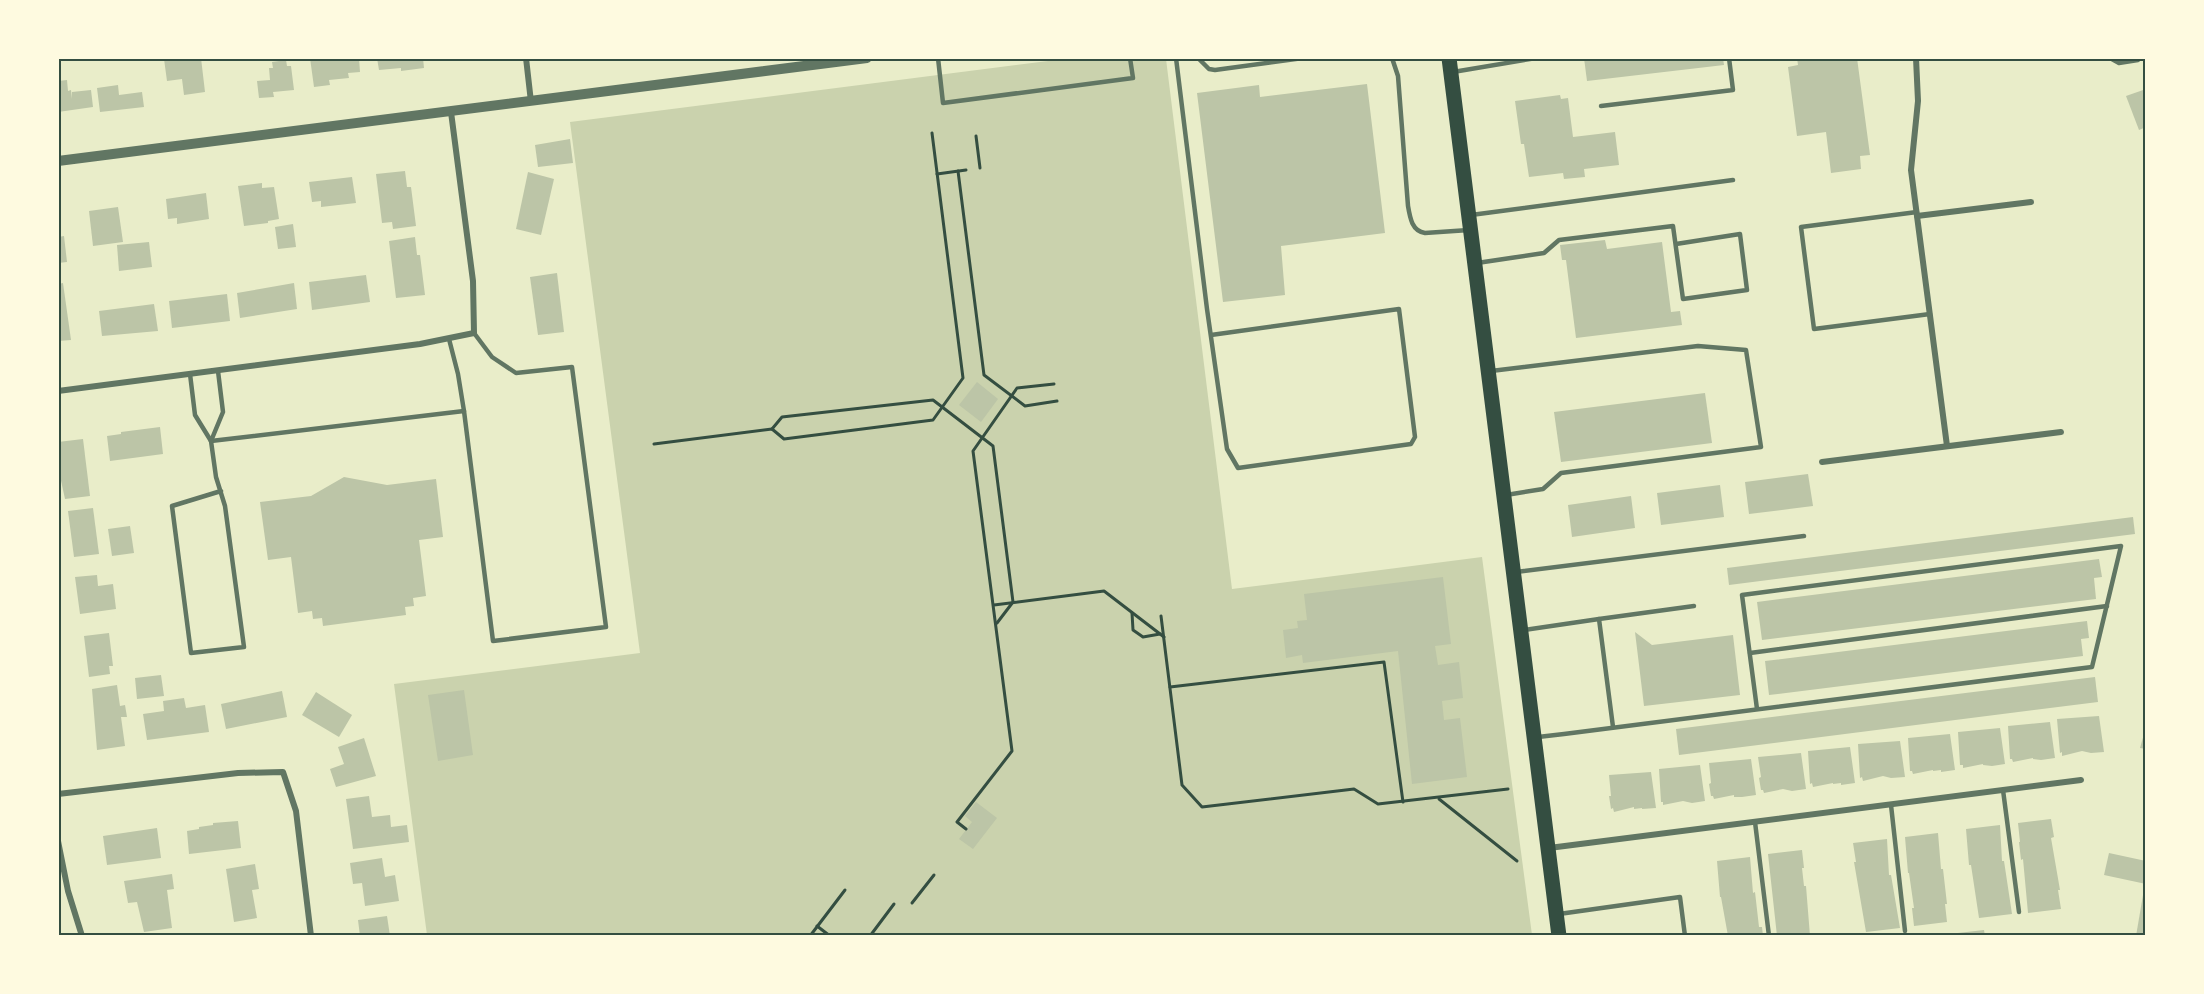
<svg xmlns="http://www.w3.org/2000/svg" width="2204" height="994" font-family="'Noto Sans',sans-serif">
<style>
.green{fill:#cad2ad}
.building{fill:#bcc5a7}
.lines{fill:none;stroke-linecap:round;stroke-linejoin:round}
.path{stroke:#344e41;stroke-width:3}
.service{stroke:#617663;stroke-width:4.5}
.minor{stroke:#617663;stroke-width:6}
.tertiary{stroke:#617663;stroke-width:10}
.primary{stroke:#344e41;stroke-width:15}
.neatline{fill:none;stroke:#344e41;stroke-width:2}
</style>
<rect width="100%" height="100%" fill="#e9edc9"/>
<polygon class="green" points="1064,59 1166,59 1232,589 1482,557 1532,935 427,935 394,684 640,653 570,122"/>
<g class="building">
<polygon points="201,58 205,92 184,95 182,79 167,81 164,59"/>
<polygon points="310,58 359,58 360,72 348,73 349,78 329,80 330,85 314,87"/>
<polygon points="377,58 423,58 424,68 401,71 401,68 379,70"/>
<polygon points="1584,58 1723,58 1724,65 1587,81"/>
<polygon points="1797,58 1857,58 1870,155 1860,156 1861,169 1831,173 1826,132 1797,136 1788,67 1798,65"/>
<polygon points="286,60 287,66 291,66 294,90 273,92 274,97 259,98 257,81 270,80 269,68 273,68 272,62"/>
<polygon points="67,80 68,91 71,90 72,99 72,92 91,90 93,107 58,112 58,81"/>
<polygon points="1367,84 1385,233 1281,246 1285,295 1223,302 1197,93 1259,85 1260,97"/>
<polygon points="118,85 119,95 142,92 144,107 100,112 97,88"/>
<polygon points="2146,89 2146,127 2139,130 2126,96"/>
<polygon points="1560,95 1561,99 1568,98 1573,137 1615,132 1619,165 1584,169 1585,177 1564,179 1563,173 1529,177 1524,144 1521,144 1515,101"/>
<polygon points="570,139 573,163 538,167 535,145"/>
<polygon points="405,171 407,187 411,187 416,226 393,229 392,222 382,223 376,174"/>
<polygon points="528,172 554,179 541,235 516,229"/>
<polygon points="352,177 356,203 321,207 321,201 312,202 309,182"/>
<polygon points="262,183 262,188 274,187 279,219 268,221 268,223 244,226 238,186"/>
<polygon points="206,193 209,219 177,224 177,218 168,219 166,199"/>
<polygon points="118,207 123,242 93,246 89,211"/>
<polygon points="293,224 296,247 278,249 275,227"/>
<polygon points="64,236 67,262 58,263 58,237"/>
<polygon points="415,237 417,255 420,255 425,295 396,298 389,241"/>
<polygon points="1605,240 1607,249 1662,242 1671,312 1680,311 1682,325 1576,338 1566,260 1562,260 1560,245"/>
<polygon points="149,242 152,267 119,271 117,245"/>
<polygon points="557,273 564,332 538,335 530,277"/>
<polygon points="366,275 370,302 312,310 309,282"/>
<polygon points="63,283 71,340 58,341 58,284"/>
<polygon points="294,283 297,309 240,318 237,293"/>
<polygon points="227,294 230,321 172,328 169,301"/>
<polygon points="154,304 158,331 102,336 99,311"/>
<polygon points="977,382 998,399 981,422 959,405"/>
<polygon points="1705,393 1712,443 1561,462 1554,412"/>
<polygon points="160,427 163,454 110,461 107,436 121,434 121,432"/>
<polygon points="83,439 90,496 65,499 58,467 58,442"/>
<polygon points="1808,474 1813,506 1749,514 1745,482"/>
<polygon points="344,477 387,485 436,479 443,537 419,540 426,596 413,598 414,606 405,607 406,615 323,626 322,618 313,619 312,611 298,613 291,557 268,560 260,502 311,496"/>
<polygon points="1720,485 1724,517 1661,525 1657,493"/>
<polygon points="1631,496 1635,528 1572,537 1568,505"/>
<polygon points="93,508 99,554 74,557 68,511"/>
<polygon points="2133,517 2135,534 1729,585 1727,568"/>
<polygon points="130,526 134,553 112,556 108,529"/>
<polygon points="2099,559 2102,577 2094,578 2096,599 1762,640 1757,602"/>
<polygon points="97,575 98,586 113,584 116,609 80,614 75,577"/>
<polygon points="1443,577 1451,644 1435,646 1438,665 1459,662 1463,698 1442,701 1444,720 1460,718 1467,777 1412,784 1398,651 1303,663 1302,655 1286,658 1283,630 1298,628 1297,621 1307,620 1304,594"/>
<polygon points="2087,621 2089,638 2081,639 2083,656 1769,695 1765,661"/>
<polygon points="1635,632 1652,645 1733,635 1740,695 1644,706"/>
<polygon points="109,633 113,666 109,666 110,674 89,677 84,636"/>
<polygon points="161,675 164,696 137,699 135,678"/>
<polygon points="2095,677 2098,702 1679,755 1676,729"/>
<polygon points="117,685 120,706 125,705 127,717 121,717 125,746 97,750 92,689"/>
<polygon points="464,690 473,755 438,761 428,695"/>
<polygon points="282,691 287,717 226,729 221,704"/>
<polygon points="316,692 352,715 339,737 302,715"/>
<polygon points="184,698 186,708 205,705 209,732 147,740 143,714 164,711 163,701"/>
<polygon points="2099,716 2104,752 2091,753 2082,751 2062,756 2062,752 2060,753 2057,719"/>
<polygon points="2050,722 2055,758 2041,760 2033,759 2033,758 2013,762 2012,759 2010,759 2008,726"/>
<polygon points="2146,727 2146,749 2140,748"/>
<polygon points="2000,728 2005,764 1992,766 1983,765 1983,764 1963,768 1963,765 1960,765 1958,732"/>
<polygon points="1950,734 1955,770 1941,772 1941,770 1933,771 1933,770 1913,774 1912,771 1910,771 1908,738"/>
<polygon points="364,738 376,776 336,787 330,769 344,764 338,747"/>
<polygon points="1900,741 1905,777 1891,778 1883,776 1863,781 1862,777 1860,778 1858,744"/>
<polygon points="1850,747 1855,783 1841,785 1841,783 1833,784 1833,783 1813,787 1812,783 1810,784 1808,751"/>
<polygon points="1801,753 1806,789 1792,791 1783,789 1764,793 1763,790 1761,790 1759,778 1761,777 1758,757"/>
<polygon points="1751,759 1756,795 1742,797 1734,797 1734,795 1714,799 1713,796 1711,796 1709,784 1711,783 1709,763"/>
<polygon points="1700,765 1705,801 1692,803 1683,801 1663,805 1663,802 1661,802 1659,769"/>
<polygon points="1651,772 1656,808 1642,809 1642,808 1634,809 1634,807 1614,812 1613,808 1611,809 1609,796 1611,796 1609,775"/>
<polygon points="369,796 372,817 390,815 391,827 407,825 409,842 353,849 346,799"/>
<polygon points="976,802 997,818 973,849 959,839 972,822 965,816"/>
<polygon points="2051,819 2054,837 2051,838 2060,890 2058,890 2061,909 2028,913 2023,859 2021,860 2019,842 2020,842 2018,823"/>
<polygon points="238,821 241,848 189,854 187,831 199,829 199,827 213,825 213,823"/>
<polygon points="2000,825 2002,861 2004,861 2012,914 1979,918 1971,865 1969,865 1966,829"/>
<polygon points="157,828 161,858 107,865 103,836"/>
<polygon points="1938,833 1941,869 1943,869 1947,904 1945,904 1947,922 1914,926 1912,908 1914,908 1909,873 1908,873 1905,837"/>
<polygon points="1887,839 1889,875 1891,875 1900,928 1866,932 1854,862 1856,862 1853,843"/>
<polygon points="1802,850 1804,868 1802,868 1804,886 1806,886 1810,936 1777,936 1768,854"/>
<polygon points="2109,853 2146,861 2146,884 2104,875"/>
<polygon points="1750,857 1753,893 1755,892 1759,927 1762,927 1763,936 1728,936 1721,897 1720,897 1717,861"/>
<polygon points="382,858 385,877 395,875 399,901 365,906 362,883 353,884 350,863"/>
<polygon points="255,864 259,889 252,890 257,918 234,922 226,869"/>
<polygon points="172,874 174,889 167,890 172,928 144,932 137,902 128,903 124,881"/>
<polygon points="2143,895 2146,896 2146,936 2136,936"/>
<polygon points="387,916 390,936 360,936 358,920"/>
<polygon points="1984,930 1985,936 1949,936 1949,934"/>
</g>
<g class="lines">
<g class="path">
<polyline points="976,136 980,168"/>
<polyline points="958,171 984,375 1025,406 1057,401"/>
<polyline points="937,174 966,170"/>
<polyline points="772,429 782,417 933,400 993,446 1013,602 997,623"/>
<polyline points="654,444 772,429 784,439 933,420 963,378 932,133"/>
<polyline points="994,605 1104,591 1164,637"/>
<polyline points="1132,613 1133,630 1143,637 1160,634"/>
<polyline points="1161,616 1182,785 1202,807 1354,789 1378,804 1508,789"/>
<polyline points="1170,687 1384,662 1403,802"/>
<polyline points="1439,799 1517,861"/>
<polyline points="966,829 957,822 1012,751 973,451 1017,388 1054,384"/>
<polyline points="912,903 934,875"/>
<polyline points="817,926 830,936"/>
<polyline points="810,936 845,890"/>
<polyline points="870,936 894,904"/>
</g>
<g class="service">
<polyline points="938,58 943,103 1133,78 1130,58"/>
<polyline points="1176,58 1207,309 1227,449 1238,468 1411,444 1415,437 1399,309 1211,335"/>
<polyline points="1198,58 1209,69 1215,70 1303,58"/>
<path d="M1392,58l6,18 10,130c2,12 4,25 17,27l44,-3"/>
<polyline points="2110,58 2119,63 2138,60 2139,58"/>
<polyline points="1453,72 1536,58"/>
<polyline points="1601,106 1733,90 1729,58"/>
<polyline points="1917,212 1801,227 1814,329 1930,314"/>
<polyline points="1471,215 1733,180"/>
<polyline points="1477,263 1544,253 1559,240 1673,226 1683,299 1747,290 1740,234 1676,244"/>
<polyline points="449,339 458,374 464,411 493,641 606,627 572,367 516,373 492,357 474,333"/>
<polyline points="1491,371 1698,346 1746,350 1761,447 1561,473 1543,489 1506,495"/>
<polyline points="190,374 195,415 211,441 216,477 225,506 244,647 191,653 172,506 221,491"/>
<polyline points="211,441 464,411"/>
<polyline points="211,441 223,412 218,371"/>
<polyline points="1516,572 1804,536"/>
<polyline points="1524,630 1599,619"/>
<polyline points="1750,653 2107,606"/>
<polyline points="1613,727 1599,619 1694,606"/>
<polyline points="1538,737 1564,734 2092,667 2121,546 1742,595 1757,709"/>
<polyline points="2003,790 2019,912"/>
<polyline points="1891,805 1905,931"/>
<polyline points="1755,822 1769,936"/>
<polyline points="1559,914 1680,897 1685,936"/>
</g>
<g class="minor">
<polyline points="526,58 531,102"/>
<polyline points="1916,58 1918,101 1911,170 1947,446"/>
<polyline points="1917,216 2031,202"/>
<polyline points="58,391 420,344 474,333 473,281 451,112"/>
<polyline points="1822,462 2061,432"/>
<polyline points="58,794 238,773 283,772 296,811 311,936"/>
<polyline points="58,841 68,891 82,936"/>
<polyline points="1549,848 2081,780"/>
</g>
<polyline class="tertiary" points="58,161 867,58"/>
<polyline class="primary" points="1449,58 1559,936"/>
</g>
<rect width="2204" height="994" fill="none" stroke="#fefae0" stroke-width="120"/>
<rect x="60" y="60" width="2084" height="874" class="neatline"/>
</svg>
